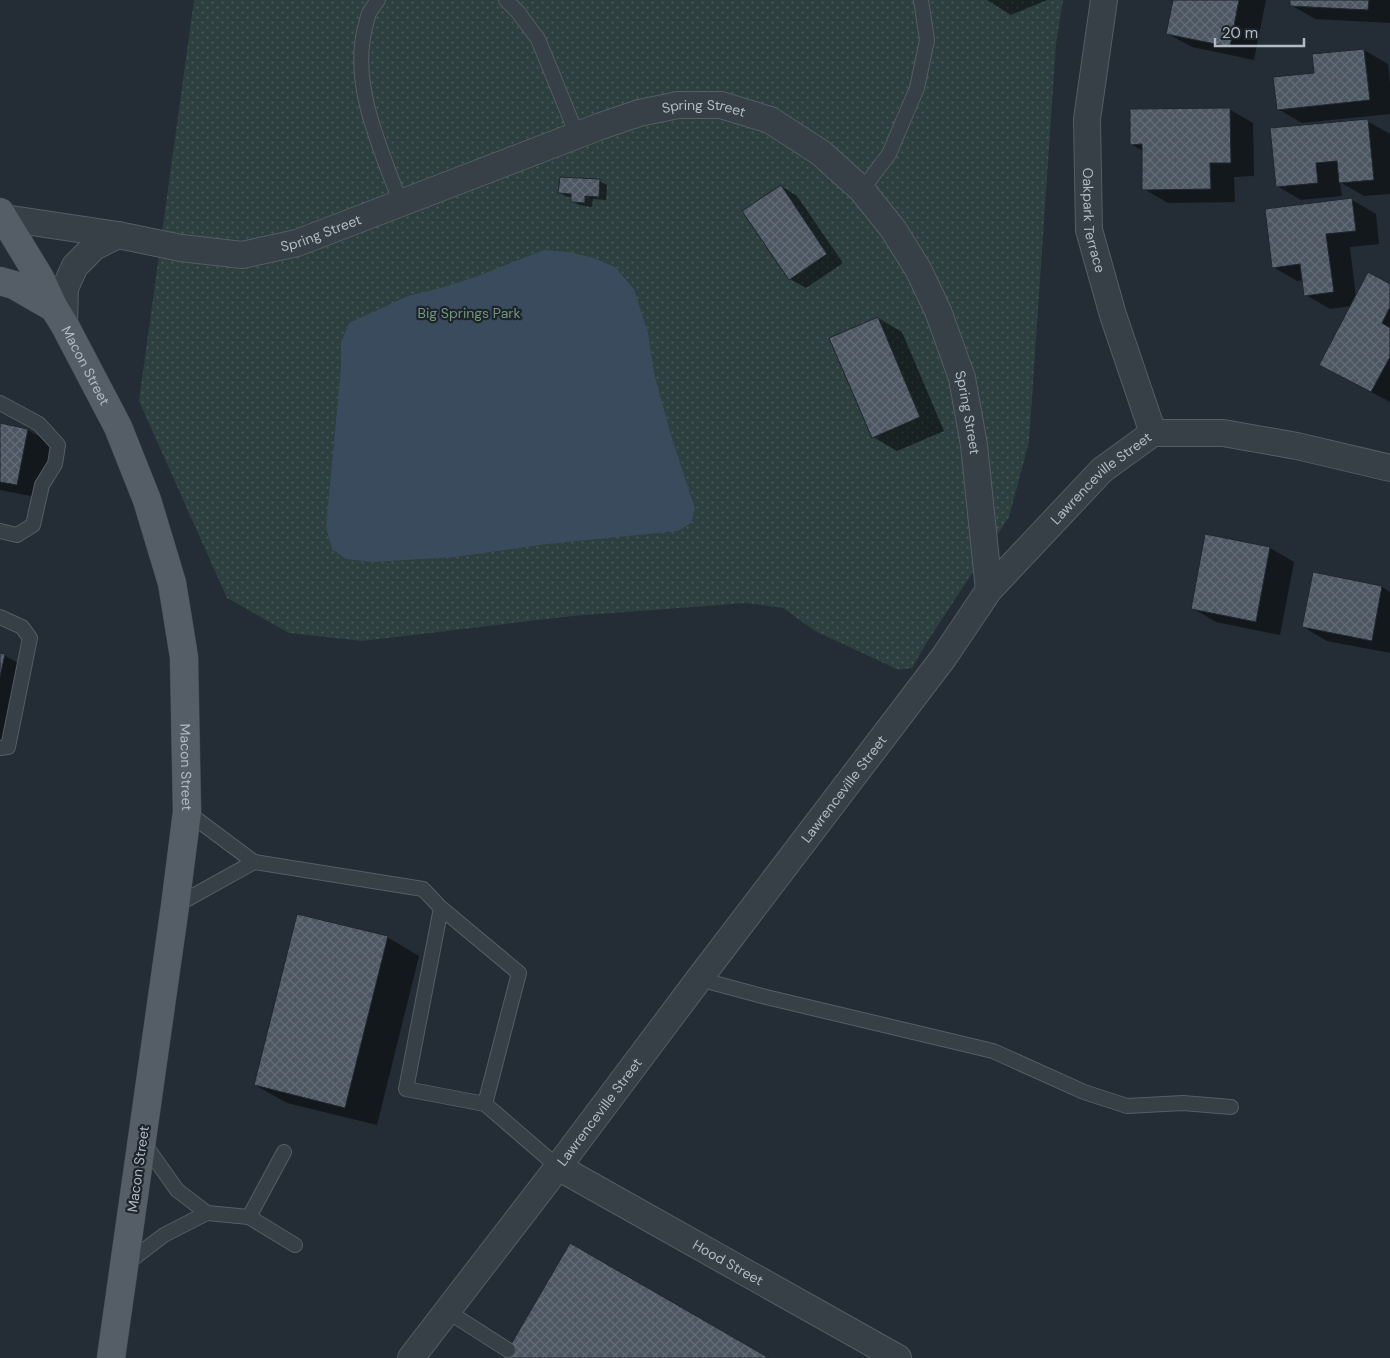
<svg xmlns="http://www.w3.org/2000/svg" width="1390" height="1358" font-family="'DM Sans',sans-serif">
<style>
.grass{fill:url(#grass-dots)}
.water{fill:#3b4b5e}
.shadow{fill:#0007}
.building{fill:url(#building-cross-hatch);stroke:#1f262e}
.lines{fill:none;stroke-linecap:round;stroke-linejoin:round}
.lane-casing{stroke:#555d65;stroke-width:16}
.street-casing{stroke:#555d65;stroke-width:28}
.primary-casing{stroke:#404850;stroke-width:29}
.lane{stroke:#373f47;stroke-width:14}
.street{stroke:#373f47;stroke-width:26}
.primary{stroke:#555e67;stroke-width:28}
.labels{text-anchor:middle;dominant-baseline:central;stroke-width:4.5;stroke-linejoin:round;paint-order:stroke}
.street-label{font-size:14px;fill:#b2bac3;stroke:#1d242c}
.park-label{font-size:14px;fill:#73967a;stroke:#1d242c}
</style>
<defs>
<pattern id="grass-dots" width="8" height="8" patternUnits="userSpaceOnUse" patternTransform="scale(1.25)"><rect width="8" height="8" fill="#2d3f3e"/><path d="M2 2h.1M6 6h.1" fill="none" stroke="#495958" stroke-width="1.8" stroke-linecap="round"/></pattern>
<pattern id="building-cross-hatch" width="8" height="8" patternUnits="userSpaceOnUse" patternTransform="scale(1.25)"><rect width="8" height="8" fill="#4d5762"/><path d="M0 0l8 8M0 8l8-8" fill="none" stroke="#646d77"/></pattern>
</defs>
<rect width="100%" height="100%" fill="#242d36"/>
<polygon class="grass" points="194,0 1063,0 1056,44 1029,442 1009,517 927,642 912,668 899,670 815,631 783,608 746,603 572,616 362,641 289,633 227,598 139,401"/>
<polygon class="water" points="544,250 569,252 594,258 615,267 634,289 648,333 654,373 670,432 695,509 691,523 678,531 547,544 455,557 372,562 346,559 332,549 326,527 341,367 341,342 349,323 408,296 444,287 475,277"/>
<g class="shadow">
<polygon points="987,0 1047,0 1011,15"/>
<polygon points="1174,0 1266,0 1254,60 1192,47 1168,34"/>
<polygon points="1291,0 1390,0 1390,23 1315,19 1291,5"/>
<polygon points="1364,50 1388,64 1390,83 1390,114 1302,123 1278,109 1315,74"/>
<polygon points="1229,109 1253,123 1254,176 1234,177 1235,202 1168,203 1144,189 1143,151 1131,144"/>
<polygon points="1367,121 1390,134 1390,194 1364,196 1340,182 1342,196 1301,200 1277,186"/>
<polygon points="600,181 607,185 606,200 593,199 592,207 579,205 572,201 572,197 567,197 560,193"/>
<polygon points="781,186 797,196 843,263 806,288 790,279"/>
<polygon points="1352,200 1376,214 1379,244 1350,247 1356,298 1390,285 1390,402 1345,378 1351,306 1330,309 1306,295 1304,280 1297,281 1273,267"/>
<polygon points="878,318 902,332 944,431 897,451 873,437"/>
<polygon points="0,425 28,430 52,444 41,498 0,490"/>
<polygon points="1270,548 1294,562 1280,635 1216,622 1192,608"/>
<polygon points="1314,574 1382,587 1390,592 1390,653 1327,641 1303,627"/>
<polygon points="0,654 4,655 28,669 14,742 0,739"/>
<polygon points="387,937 419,956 377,1125 287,1103 255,1085"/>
</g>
<g class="building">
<polygon points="1173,0 1239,0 1230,47 1166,34"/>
<polygon points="1290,0 1369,0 1368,10 1290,6"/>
<polygon points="1364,49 1370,100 1277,110 1273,77 1314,73 1312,54"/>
<polygon points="1230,108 1231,163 1210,163 1211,189 1142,190 1142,144 1130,145 1130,109"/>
<polygon points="1368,119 1374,180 1339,183 1337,161 1316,163 1318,183 1276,187 1270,128"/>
<polygon points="560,177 600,179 599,197 585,196 585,203 571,202 571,194 558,193"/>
<polygon points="781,185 827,254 789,280 742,211"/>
<polygon points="1352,198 1356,231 1326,234 1334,292 1304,296 1300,264 1272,268 1265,209"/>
<polygon points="1368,272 1390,284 1390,307 1382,323 1390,328 1390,357 1371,392 1319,365"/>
<polygon points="878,317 920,417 872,438 829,338"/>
<polygon points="0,423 28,429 17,485 0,482"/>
<polygon points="1205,534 1270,547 1256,622 1191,609"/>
<polygon points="1313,572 1382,586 1372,641 1302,627"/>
<polygon points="0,653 5,654 0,677"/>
<polygon points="297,914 388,936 345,1108 254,1085"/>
<polygon points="570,1243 769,1358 503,1358"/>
</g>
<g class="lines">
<defs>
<g id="lane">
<path d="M378,0c-3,4 -6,8 -9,13 -1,3 -2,7 -3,11 -17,59 15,125 35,180"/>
<polyline points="506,0 518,12 538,39 577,135"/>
<polyline points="862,190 889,154 917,88 927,40 921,0"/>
<polyline points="0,403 39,424 58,445 55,464 42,485 33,525 17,535 0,531"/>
<polyline points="0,617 22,627 30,638 8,747 0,748"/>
<polyline points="254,862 423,889 441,908 406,1089 485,1104 519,973 441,908"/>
<polyline points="175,906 254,862 187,812"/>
<polyline points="699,979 766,997 993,1051 1084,1092 1127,1106 1183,1103 1231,1107"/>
<polyline points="485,1104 558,1167"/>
<polyline points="143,1142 177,1190 207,1213"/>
<polyline points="249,1217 295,1245"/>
<polyline points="126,1264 164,1235 207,1213 249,1217 284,1152"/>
<polyline points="447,1311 508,1350"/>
</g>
<g id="street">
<path id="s1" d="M1104,0l-17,119 2,111 24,85 40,118"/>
<path id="s2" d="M5,218l113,17 63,13 61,7 55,-12 304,-117 38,-13 39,-8h43l49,15 51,33 41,37 31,39 25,40 20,42 24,67 12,67 15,145"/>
<polyline points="64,324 65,288 75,266 94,247 118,235"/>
<path id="s3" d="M558,1167l340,191"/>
<path id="s4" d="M411,1358l147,-191 141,-188 245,-322 45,-67 113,-120 51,-37h70l74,13 93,22"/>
</g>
<g id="primary">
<path id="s5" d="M0,212l40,66 14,30 10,16 54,103 29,73 25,83 12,74 3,155 -12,94 -64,452"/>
<polyline points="0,281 14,285 54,308"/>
</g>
</defs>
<use href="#lane" class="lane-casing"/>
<use href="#street" class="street-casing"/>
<use href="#primary" class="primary-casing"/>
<use href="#lane" class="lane"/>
<use href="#street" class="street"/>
<use href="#primary" class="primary"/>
</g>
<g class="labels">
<g class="street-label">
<text stroke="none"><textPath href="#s2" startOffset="728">Spring Street</textPath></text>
<text stroke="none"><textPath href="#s1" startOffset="222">Oakpark Terrace</textPath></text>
<text stroke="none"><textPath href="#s2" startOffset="322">Spring Street</textPath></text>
<text stroke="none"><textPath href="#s5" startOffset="176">Macon Street</textPath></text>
<text stroke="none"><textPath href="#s2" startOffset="1162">Spring Street</textPath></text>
<text stroke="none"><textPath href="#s4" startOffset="1120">Lawrenceville Street</textPath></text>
<text stroke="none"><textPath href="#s5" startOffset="596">Macon Street</textPath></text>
<text stroke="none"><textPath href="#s4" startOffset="715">Lawrenceville Street</textPath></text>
<text stroke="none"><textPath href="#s4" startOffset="310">Lawrenceville Street</textPath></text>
<text transform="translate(138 1169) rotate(-82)">Macon Street</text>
<text stroke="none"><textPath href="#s3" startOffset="195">Hood Street</textPath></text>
</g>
<g class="park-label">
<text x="469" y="313">Big Springs Park</text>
</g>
</g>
<path d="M1215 38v8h89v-8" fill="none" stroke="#b2bac3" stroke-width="2.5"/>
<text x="1222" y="38" font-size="15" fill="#b2bac3" stroke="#1d242c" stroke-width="4" paint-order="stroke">20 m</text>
</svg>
